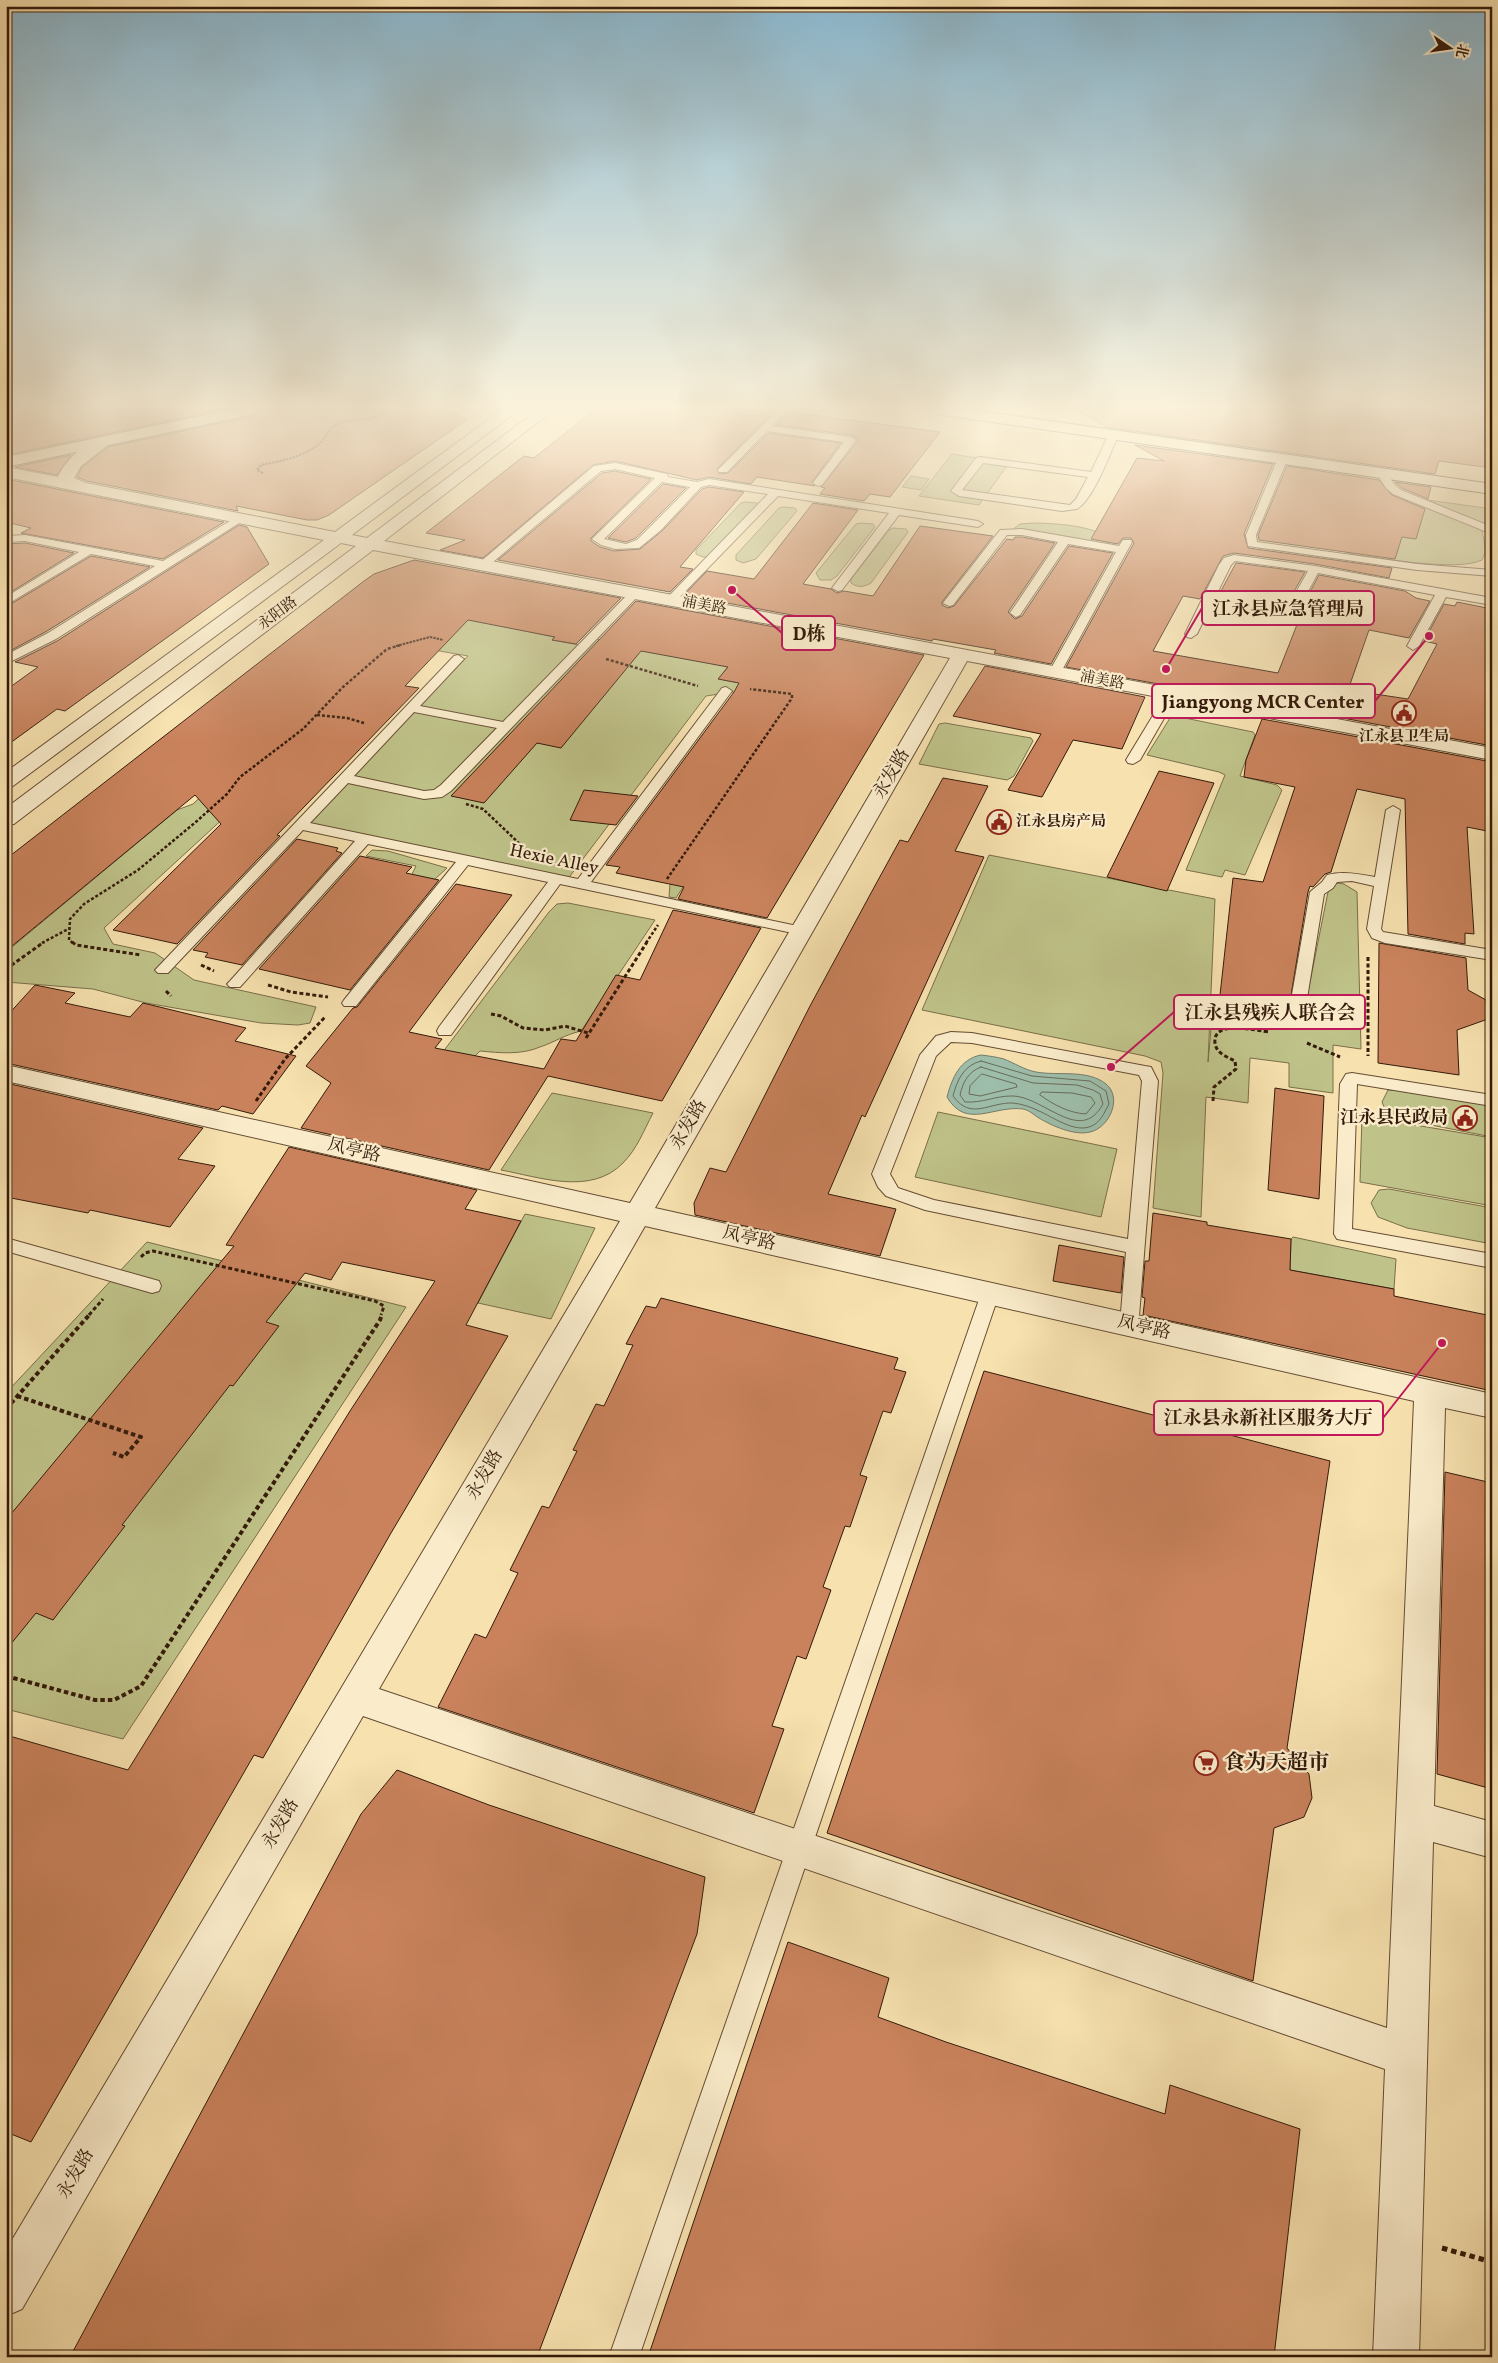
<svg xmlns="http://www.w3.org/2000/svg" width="1498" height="2363" font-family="Vollkorn,'Noto Serif SC',serif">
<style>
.green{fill:#bfc389;stroke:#7a6e4a}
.water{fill:#9dbeab;stroke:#737c6b}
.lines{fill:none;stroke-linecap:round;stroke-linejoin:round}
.shore{stroke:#686c5a;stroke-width:1}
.building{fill:#c9825c;stroke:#341a0a}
.service-casing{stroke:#654c33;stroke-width:2}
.minor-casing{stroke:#654c33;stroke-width:2}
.secondary-casing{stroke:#341a0a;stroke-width:2}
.path-far4{stroke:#341a0a;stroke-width:2;stroke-dasharray:2.5 1;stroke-linecap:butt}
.path-far3{stroke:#341a0a;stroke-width:2.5;stroke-dasharray:3 2;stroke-linecap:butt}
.path-far2{stroke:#341a0a;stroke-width:3;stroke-dasharray:4 2.5;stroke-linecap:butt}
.path-far1{stroke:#341a0a;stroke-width:4;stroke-dasharray:4.5 3;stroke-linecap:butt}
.path{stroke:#341a0a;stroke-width:5;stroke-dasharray:5.5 4;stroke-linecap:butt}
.service{fill:#faeccb;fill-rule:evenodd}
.minor{fill:#faeccb;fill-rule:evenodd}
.secondary{fill:#faeccb;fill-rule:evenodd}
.labels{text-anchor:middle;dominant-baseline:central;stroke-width:4.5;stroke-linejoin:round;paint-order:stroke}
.far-street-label{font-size:15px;fill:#341a0a;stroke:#faeccb}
.far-poi-label{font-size:15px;font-weight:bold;fill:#341a0a;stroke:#faeccb}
.street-label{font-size:18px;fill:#341a0a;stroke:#faeccb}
.poi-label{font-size:18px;font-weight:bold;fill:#341a0a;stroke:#faeccb;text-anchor:end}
.near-poi-label{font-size:21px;font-weight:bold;fill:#341a0a;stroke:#faeccb;text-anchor:start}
.leader{fill:none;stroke:#c2185b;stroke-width:2}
.callout-dot{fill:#c2185b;stroke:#faeccb;stroke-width:2}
.callout{fill:#faeccb;stroke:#c2185b;stroke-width:2}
.callout-label{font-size:19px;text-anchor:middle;font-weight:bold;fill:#341a0a}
</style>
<rect width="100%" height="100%" fill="#f7e2af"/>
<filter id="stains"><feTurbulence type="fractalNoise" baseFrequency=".004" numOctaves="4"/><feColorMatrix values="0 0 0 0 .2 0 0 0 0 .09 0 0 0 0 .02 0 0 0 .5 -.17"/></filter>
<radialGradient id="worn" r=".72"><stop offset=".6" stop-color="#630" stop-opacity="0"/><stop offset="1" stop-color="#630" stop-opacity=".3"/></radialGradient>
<g class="green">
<polygon points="952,454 1009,463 979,505 919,496"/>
<polygon points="911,476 929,479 921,490 902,487"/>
<path d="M1385,494l107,15v19l-10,3 4,20 -4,9c-25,12 -98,-2 -128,-5l-11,-4z"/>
<polygon points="745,502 757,503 759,506 710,557 703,557 696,554 696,550 741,503"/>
<polygon points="783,507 795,508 797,511 756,559 743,563 736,560 736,555 779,508"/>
<polygon points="861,523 873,524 875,527 837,576 831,580 820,580 816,573 856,524"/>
<path d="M1035,523c30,1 58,3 83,19l-7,4 -99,-16 8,-6z"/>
<path d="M893,528l13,1 2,3 -37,51c-7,4 -13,5 -20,0v-4l38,-49z"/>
<polygon points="463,610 514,620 512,623 534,628 531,632 554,637 552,640 579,645 587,637 622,644 622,647 728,666 719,679 745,684 746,682 803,693 807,689 818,691 758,776 768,778 819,704 823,706 736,838 730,837 747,810 730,807 712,834 703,832 688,854 701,859 676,898 669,897 670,884 659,868 775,700 732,692 706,696 567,880 303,824 468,656 411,646 104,928 113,944 155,953 194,980 316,1007 310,1023 298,1025 261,1023 146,1003 93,989 6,982 6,952 177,810 193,804 263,738 419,611 455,618"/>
<polygon points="1175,716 1253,732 1255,735 1240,776 1277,785 1282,790 1245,875 1225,870 1222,877 1186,870 1225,775 1219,772 1147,755 1170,718"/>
<polygon points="945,723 1031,738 1033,741 1014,776 1007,780 919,764 939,724"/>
<polygon points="372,850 388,851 447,868 421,892 409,880 416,866 366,856"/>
<polygon points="989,855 1215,899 1208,1062 1212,1018 1289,1029 1301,1027 1330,882 1344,884 1357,892 1361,1049 1333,1045 1333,1093 1289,1087 1289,1063 1250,1058 1248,1103 1206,1097 1201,1217 1153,1208 1163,1073 1161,1062 1145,1056 922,1010"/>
<path d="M568,903l87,17 -74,111c-17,4 -26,11 -41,16 -19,8 -39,6 -60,4l-12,12 -29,-6 110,-145 8,-8z"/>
<polygon points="1388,1090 1398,1090 1492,1105 1492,1137 1395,1118 1387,1114 1382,1102"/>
<path d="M552,1093l101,20c-9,17 -16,36 -30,50 -32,33 -84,14 -122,7z"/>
<polygon points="938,1112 1117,1149 1101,1217 915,1177"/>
<polygon points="1362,1116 1492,1138 1492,1206 1360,1182"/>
<polygon points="1389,1189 1492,1208 1492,1244 1407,1228 1378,1217 1371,1203 1379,1190"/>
<polygon points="525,1214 595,1228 551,1319 478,1303"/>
<polygon points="1293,1237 1396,1259 1394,1289 1290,1270 1291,1239"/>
<polygon points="147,1242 406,1307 123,1739 6,1709 6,1393"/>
</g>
<path class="water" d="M981,1055c8,1 16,2 23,4 10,4 21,11 32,13 21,4 52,-3 70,12 17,14 3,44 -16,48 -15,4 -38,-6 -51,-14 -5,-3 -10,-8 -16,-9 -29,-4 -57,21 -76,-12 5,-19 13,-38 34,-42z"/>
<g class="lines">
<g class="shore">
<path d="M981,1061l51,15 58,5 16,10 3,13c-5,9 -9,20 -20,23 -16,5 -36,-10 -50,-16 -8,-4 -17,-7 -26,-8 -24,-1 -42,18 -60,-7 4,-16 11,-31 28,-35z"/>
<path d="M981,1067l52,16 44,2 16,5 7,4 3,10c-23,42 -60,-9 -92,-8 -16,0 -28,7 -46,6l-5,-7c3,-13 8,-23 21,-28z"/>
<polygon points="982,1074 1016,1084 1017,1087 980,1096 969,1094 970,1086"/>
<path d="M1042,1092l30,1 19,4 4,6 -9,11c-17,-1 -32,-9 -46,-19z"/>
</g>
</g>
<g class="building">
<polygon points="24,409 226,409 6,455 6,419"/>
<polygon points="264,409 441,409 468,419 329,515 317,520 307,520 236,506 238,511 87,481 77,477 82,467 108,447 254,416"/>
<polygon points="596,409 775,410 717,469 719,474 728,473 768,433 841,443 812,482 815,486 757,477 751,484 709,477 697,480 615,461 593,465 483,558 440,550 465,540 426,533 524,456 534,458"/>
<polygon points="1075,409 1492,409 1492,468 1439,461 1435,474 1106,427"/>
<polygon points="789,412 940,432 890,497 870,494 864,501 820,494 825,488 821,487 858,441 857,438 851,435 776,425"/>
<polygon points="1135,445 1273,464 1244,534 1248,548 1392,568 1389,578 1315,564 1234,553 1223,556 1200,599 1183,596 1153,651 1278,673 1300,617 1215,602 1236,563 1305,572 1284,609 1291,615 1300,611 1319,575 1405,591 1416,598 1430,601 1409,638 1369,630 1348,690 1408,699 1437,644 1424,641 1444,604 1455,606 1457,602 1492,609 1492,746 1252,701 1253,696 1251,701 1066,667 1134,543 1131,538 1123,538 1118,544 1091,539 1137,458 1164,461"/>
<polygon points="71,455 57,475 15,467"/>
<polygon points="1287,466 1379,480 1392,495 1425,509 1416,539 1402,537 1395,559 1259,540 1258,535"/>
<polygon points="615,471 651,479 591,538 591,541 600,547 614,551 640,549 662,531 702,489 709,487 744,492 680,567 693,569 670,592 498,560 602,473"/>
<polygon points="6,479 224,522 163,559 21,533 31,528 6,522"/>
<polygon points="1395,482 1431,487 1428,499 1402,488"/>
<polygon points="663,484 686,488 636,538 626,542 608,538"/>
<polygon points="813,503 858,510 803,584 831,589 837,593 844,591 873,596 920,526 993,536 942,602 942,605 948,608 954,606 1007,539 1013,540 1015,537 1022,537 1055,543 1008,612 1015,619 1022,616 1069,546 1113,553 1051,664 994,653 996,650 933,639 932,641 684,595 707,571 754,579"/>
<polygon points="239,525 247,527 269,564 65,711 57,709 6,746 6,690 38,667 15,662 57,641"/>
<polygon points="25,543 74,553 6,595 6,544"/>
<polygon points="91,556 150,567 47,631 6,653 6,607"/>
<polygon points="414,560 621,598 576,644 552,640 555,637 468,620 405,686 419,688 277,835 280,836 177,944 113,930 221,824 195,795 6,951 6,859 364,581 374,574"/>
<polygon points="636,601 924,655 767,918 678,899 684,887 616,873 620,867 606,865 734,692 739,683 718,679 728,667 641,651 561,748 537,743 484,803 451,796"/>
<polygon points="985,666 1145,697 1122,749 1073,740 1042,797 1008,790 1041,734 953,716"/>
<polygon points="1262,719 1492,762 1492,832 1467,827 1474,934 1465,933 1465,944 1408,934 1405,799 1357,789 1331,872 1325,874 1313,887 1310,886 1308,892 1286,1026 1218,1013 1233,878 1263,882 1295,787 1244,777 1246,760"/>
<polygon points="1159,771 1214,783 1167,891 1107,877"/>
<polygon points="943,778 988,786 955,851 984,857 865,1117 862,1115 828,1194 896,1209 880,1256 695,1215 694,1203 710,1168 726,1172 810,1006 871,893 900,840 908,842"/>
<polygon points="584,790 638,796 616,825 570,820"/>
<polygon points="297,839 338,848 336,851 342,853 242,965 205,957 208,953 193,950"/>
<polygon points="360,856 412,867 406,873 439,880 350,990 259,969"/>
<polygon points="456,884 512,895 409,1032 442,1039 435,1048 544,1069 561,1039 576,1041 616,975 640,980 673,910 761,928 662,1101 548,1076 489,1170 301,1128 331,1083 306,1066 353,1008 357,1007"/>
<polygon points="1379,943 1466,958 1468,990 1486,1000 1488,1019 1457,1030 1459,1075 1378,1063"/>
<polygon points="35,985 75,993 65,1003 130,1017 143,1003 246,1028 235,1041 296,1056 253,1114 222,1106 218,1110 6,1063 6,1017"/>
<polygon points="6,1083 203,1128 178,1159 215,1166 170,1227 90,1210 88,1213 6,1197"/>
<polygon points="1275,1088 1324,1096 1319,1199 1268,1190"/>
<polygon points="289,1147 477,1190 465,1209 521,1221 466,1325 508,1336 391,1533 263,1758 254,1755 31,2142 6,2132 6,1735 128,1770 350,1411 435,1281 342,1262 331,1280 305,1273 266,1322 279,1326 233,1386 230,1385 122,1525 125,1526 53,1620 36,1613 6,1650 6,1520 234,1246 226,1245"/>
<polygon points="1153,1213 1207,1222 1207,1225 1291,1239 1290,1270 1394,1289 1394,1296 1492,1316 1492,1391 1143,1315 1145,1298 1142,1297 1145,1261 1149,1261"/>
<polygon points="1059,1245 1124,1257 1121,1293 1053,1281"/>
<polygon points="661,1298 898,1358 894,1369 906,1372 891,1413 883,1411 860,1475 867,1477 850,1527 845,1526 823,1587 831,1590 806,1659 797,1656 772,1726 784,1729 754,1813 438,1707 475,1634 486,1638 518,1573 510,1570 542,1506 549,1508 577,1451 573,1450 596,1404 604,1406 633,1345 626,1344 646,1306 656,1308"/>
<polygon points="984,1371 1330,1461 1287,1748 1309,1774 1312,1798 1304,1817 1274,1828 1253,1981 827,1833"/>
<polygon points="1445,1472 1492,1483 1492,1789 1437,1774"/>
<polygon points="397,1770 489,1805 705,1877 697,1934 537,2357 70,2357 361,1814"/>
<polygon points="788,1942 889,1978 878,2017 946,2042 1165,2114 1170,2085 1300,2129 1274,2357 648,2357"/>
</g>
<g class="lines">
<defs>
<g id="service">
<polygon points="779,409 789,409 772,426 851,437 856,440 822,485 818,486 813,483 844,442 767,431 727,472 719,472 718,470"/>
<path d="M1114,431l5,3c-9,19 -25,65 -42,75l-15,2 -103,-15 -8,-5 25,-33 4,-1 111,15 18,-38zM983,463l105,14 -12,22 -6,6 -108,-15z"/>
<polygon points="1283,455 1288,458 1256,535 1257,542 1417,564 1492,570 1492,576 1417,570 1248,546 1246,535 1278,458"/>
<path d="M615,463l52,11 1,3 29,5 12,-3 269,42 5,3 -5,3 -79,-12 -57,75 -4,1 -6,-3 57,-75 -111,-17 -103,106 -4,1 -6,-3 2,-2 101,-104 -59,-9 -8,2 -40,43 -22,18 -24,1 -14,-4 -9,-6 63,-61 -40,-9 -14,2 -114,96h-8v-4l115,-97zM662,482l28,5 -53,53 -11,4 -22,-5z"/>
<polygon points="1381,469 1385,470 1394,484 1401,490 1492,527 1492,534 1393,494 1386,488 1376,472"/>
<polygon points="240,515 245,518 244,520 56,639 6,664 6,655 48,633 155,566 91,554 6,605 6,597 79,552 25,541 6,542 6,536 25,535 163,561"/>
<polygon points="1022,529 1119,546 1123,540 1131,540 1132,542 1061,672 1055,676 1049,672 1116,552 1068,544 1020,615 1016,617 1010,613 1058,542 1022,535 1007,535 953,605 949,606 943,603 1000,530"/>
<polygon points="1234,555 1315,566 1492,598 1492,605 1446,597 1419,646 1413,650 1407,646 1435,595 1318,573 1298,610 1292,613 1286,610 1308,571 1235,561 1231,565 1197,634 1191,638 1187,637 1185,634 1219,565 1224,558"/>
<path d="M635,590l4,1 2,2 -2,2 -188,196 -9,6 -18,2 -76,-16 -38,40 268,56 144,-191 4,-1 6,4 -141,191 211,45 5,1 2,3 -2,3 -5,1 -242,-51 -109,151h-12l-2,-4 2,-4 109,-145 -80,-17 -112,141h-12l-2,-3 2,-3 112,-138 -88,-18 -128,143h-10l-3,-3 3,-3 125,-140 -52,-11 -135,143h-10l-3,-3 3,-3 296,-311 4,-1 6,4 -44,47 83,16 128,-131zM414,712l83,16 -56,57 -7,5 -10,1 -70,-15z"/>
<polygon points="1172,690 1178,694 1140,760 1133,764 1128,763 1126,760 1166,694"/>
<path d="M1393,806l7,4 -19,119 2,3 109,18v10l-107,-17 -13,-5 -5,-9 7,-43 -22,-5 -15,1 -4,6 -9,6 -21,129 -2,4h-12l-2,-4 23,-131 12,-10 5,-7c16,-4 32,-1 48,2l11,-67z"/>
<path d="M951,1032l21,1 173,33 6,1 7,14 -19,235 -3,13 -7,2 -7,-2 -2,-5 6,-72 -201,-42 -39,-14 -8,-9 -6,-13 48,-119 16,-19zM951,1042l21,1 167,32 3,6 -14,158 -194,-39 -36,-12 -8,-14 46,-118z"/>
<polygon points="1352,1073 1492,1095 1492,1106 1357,1084 1352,1229 1492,1254 1492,1268 1337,1239 1334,1234 1340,1084 1346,1074"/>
<polygon points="6,1238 159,1281 161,1286 159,1291 152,1293 6,1251"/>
<polygon points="990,1287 997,1289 999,1294 639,2357 609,2357 981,1294 983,1289"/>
</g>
<path id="minor" d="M503,409h17l-168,126 15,3 172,-129h16l-171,132 1108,207v12l-525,-99 -312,547 837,186v24l-47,-10 -11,398 58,16v36l-59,-16 -14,515h-46l12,-288 -1022,-353 -341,593 -16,7v-66l614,-1029 -614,-140v-16l624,138 320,-545 -577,-108 -359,274 -8,1v-17l350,-262 -15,-3 -328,243 -7,2v-16l318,-232 -318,-63v-10l52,10c6,-15 33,-44 51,-39l2,3 -2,3 -28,22 -7,12 12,5 249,49zM645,1226l769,175 -27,627 -1008,-339z"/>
<g id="secondary">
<polygon points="234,409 262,409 254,414 6,467 6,457"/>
<polygon points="928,409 966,409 1492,484 1492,494 936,414"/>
</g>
</defs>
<use href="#service" class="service-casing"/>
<use href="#minor" class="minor-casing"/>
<use href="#secondary" class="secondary-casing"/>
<g class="path-far4">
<path d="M263,473l-6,-3 4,-5c20,-4 43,-8 59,-22 7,-6 8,-15 18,-19 15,-6 32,-2 46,-11l-5,-4"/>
<polyline points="396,646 430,637 443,640"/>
</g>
<g class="path-far3">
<polyline points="606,659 698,686"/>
<polyline points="317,715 347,718 364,723"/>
<polyline points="466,804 483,809 522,846"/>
<polyline points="667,879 792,698 792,694 750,689"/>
<polyline points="42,943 70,928"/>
<polyline points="73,943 69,940 70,919 84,904 138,870 197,821 227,794 240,777 303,729 343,687 387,649 401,645"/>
<polyline points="646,943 658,925"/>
</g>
<g class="path-far2">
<polyline points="72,942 76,945 141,955"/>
<polyline points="1368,957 1368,1056"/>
<polyline points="201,965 214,971"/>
<polyline points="6,969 44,942"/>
<polyline points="268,985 291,992 328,997"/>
<polyline points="166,991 171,996"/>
<polyline points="491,1014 501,1016 523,1028 545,1030 565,1026 588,1033"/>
<polyline points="586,1038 647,942"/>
<polyline points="1307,1043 1340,1057"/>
<polyline points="256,1101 285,1059 326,1016"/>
<path d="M1213,1101l1,-14 22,-18 -1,-8c-8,-4 -19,-8 -20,-18 -3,-24 42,-12 55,-11"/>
<polyline points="141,1257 145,1253 153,1251 375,1301 384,1306 381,1315"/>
<polyline points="89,1315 103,1299"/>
</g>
<g class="path-far1">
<polyline points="17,1396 141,1437 124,1457 113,1453"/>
<polyline points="6,1409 90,1314"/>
<polyline points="6,1676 95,1700 114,1700 141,1686 380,1320 382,1314"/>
</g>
<polyline class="path" points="1442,2248 1492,2262"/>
<use href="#service" class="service"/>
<use href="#minor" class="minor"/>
<use href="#secondary" class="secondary"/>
</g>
<linearGradient id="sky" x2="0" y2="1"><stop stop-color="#8ab8d0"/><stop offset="0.55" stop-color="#fbf2db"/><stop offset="1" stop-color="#fbf2db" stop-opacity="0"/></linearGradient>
<rect width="1498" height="740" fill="url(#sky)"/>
<defs>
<symbol id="civic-ring" viewBox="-11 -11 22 22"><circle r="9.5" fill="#faeccb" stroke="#8f2418" stroke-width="1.5"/><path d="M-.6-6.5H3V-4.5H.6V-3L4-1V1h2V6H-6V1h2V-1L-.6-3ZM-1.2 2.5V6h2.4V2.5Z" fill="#8f2418"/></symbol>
<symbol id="supermarket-ring" viewBox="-11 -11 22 22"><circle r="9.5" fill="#faeccb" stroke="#8f2418" stroke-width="1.5"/><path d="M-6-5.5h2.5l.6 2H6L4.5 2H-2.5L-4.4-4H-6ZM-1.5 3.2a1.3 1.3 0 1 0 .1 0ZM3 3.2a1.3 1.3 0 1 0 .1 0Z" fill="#8f2418"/></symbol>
</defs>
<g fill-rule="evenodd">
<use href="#civic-ring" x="1390" y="699" width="28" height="28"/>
<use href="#civic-ring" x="985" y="808" width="28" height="28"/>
<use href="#civic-ring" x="1451" y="1104" width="28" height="28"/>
<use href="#supermarket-ring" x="1192" y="1749" width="28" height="28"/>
</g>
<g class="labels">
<g class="far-street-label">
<text transform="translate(704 606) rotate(11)">浦美路</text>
<text transform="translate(278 614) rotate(-37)">永阳路</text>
<text transform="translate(1102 681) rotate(11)">浦美路</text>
</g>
<g class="far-poi-label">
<text x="1404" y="737">江永县卫生局</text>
<text x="1016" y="822" text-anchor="start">江永县房产局</text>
</g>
<g class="street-label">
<text transform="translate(892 774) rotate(-60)">永发路</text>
<text transform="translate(554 860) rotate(12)">Hexie Alley</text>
<text transform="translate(689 1125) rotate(-60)">永发路</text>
<text transform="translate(354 1151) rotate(13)">凤亭路</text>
<text transform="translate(749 1239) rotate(13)">凤亭路</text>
<text transform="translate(1144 1328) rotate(13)">凤亭路</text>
<text transform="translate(485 1475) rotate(-60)">永发路</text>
<text transform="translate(281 1824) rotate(-60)">永发路</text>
<text transform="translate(76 2174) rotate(-60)">永发路</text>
</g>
<g class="poi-label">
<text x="1448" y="1118">江永县民政局</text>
</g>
<g class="near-poi-label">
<text x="1224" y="1763">食为天超市</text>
</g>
</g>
<path class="leader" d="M1166 669L1202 608M732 590L782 633M1429 636L1375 701M1111 1067L1174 1012M1442 1343L1383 1418"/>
<g class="callout-dot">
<circle cx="1166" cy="669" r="5"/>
<circle cx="732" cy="590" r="5"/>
<circle cx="1429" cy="636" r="5"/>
<circle cx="1111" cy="1067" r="5"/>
<circle cx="1442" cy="1343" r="5"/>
</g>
<g class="callout">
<rect x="1202" y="591" width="172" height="34" rx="5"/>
<rect x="782" y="616" width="53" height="34" rx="5"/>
<rect x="1152" y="684" width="223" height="34" rx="5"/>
<rect x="1174" y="995" width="191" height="34" rx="5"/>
<rect x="1154" y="1401" width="229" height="34" rx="5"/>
</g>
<g class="callout-label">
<text x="1288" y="615">江永县应急管理局</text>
<text x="809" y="640">D栋</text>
<text x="1263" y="708">Jiangyong MCR Center</text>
<text x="1270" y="1019">江永县残疾人联合会</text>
<text x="1268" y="1424">江永县永新社区服务大厅</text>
</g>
<rect width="1498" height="2363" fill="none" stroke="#f7e2af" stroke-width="25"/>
<rect x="8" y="8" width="1483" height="2348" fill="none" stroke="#341a0a" stroke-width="2.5"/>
<rect x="12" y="12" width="1473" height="2338" fill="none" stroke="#341a0a"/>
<g transform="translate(1450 48) rotate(103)" stroke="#faeccb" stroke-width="4" paint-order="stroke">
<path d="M0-4L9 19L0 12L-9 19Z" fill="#341a0a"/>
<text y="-8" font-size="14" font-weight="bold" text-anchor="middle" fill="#341a0a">北</text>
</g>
<rect width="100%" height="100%" filter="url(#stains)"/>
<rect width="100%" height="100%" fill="url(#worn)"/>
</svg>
